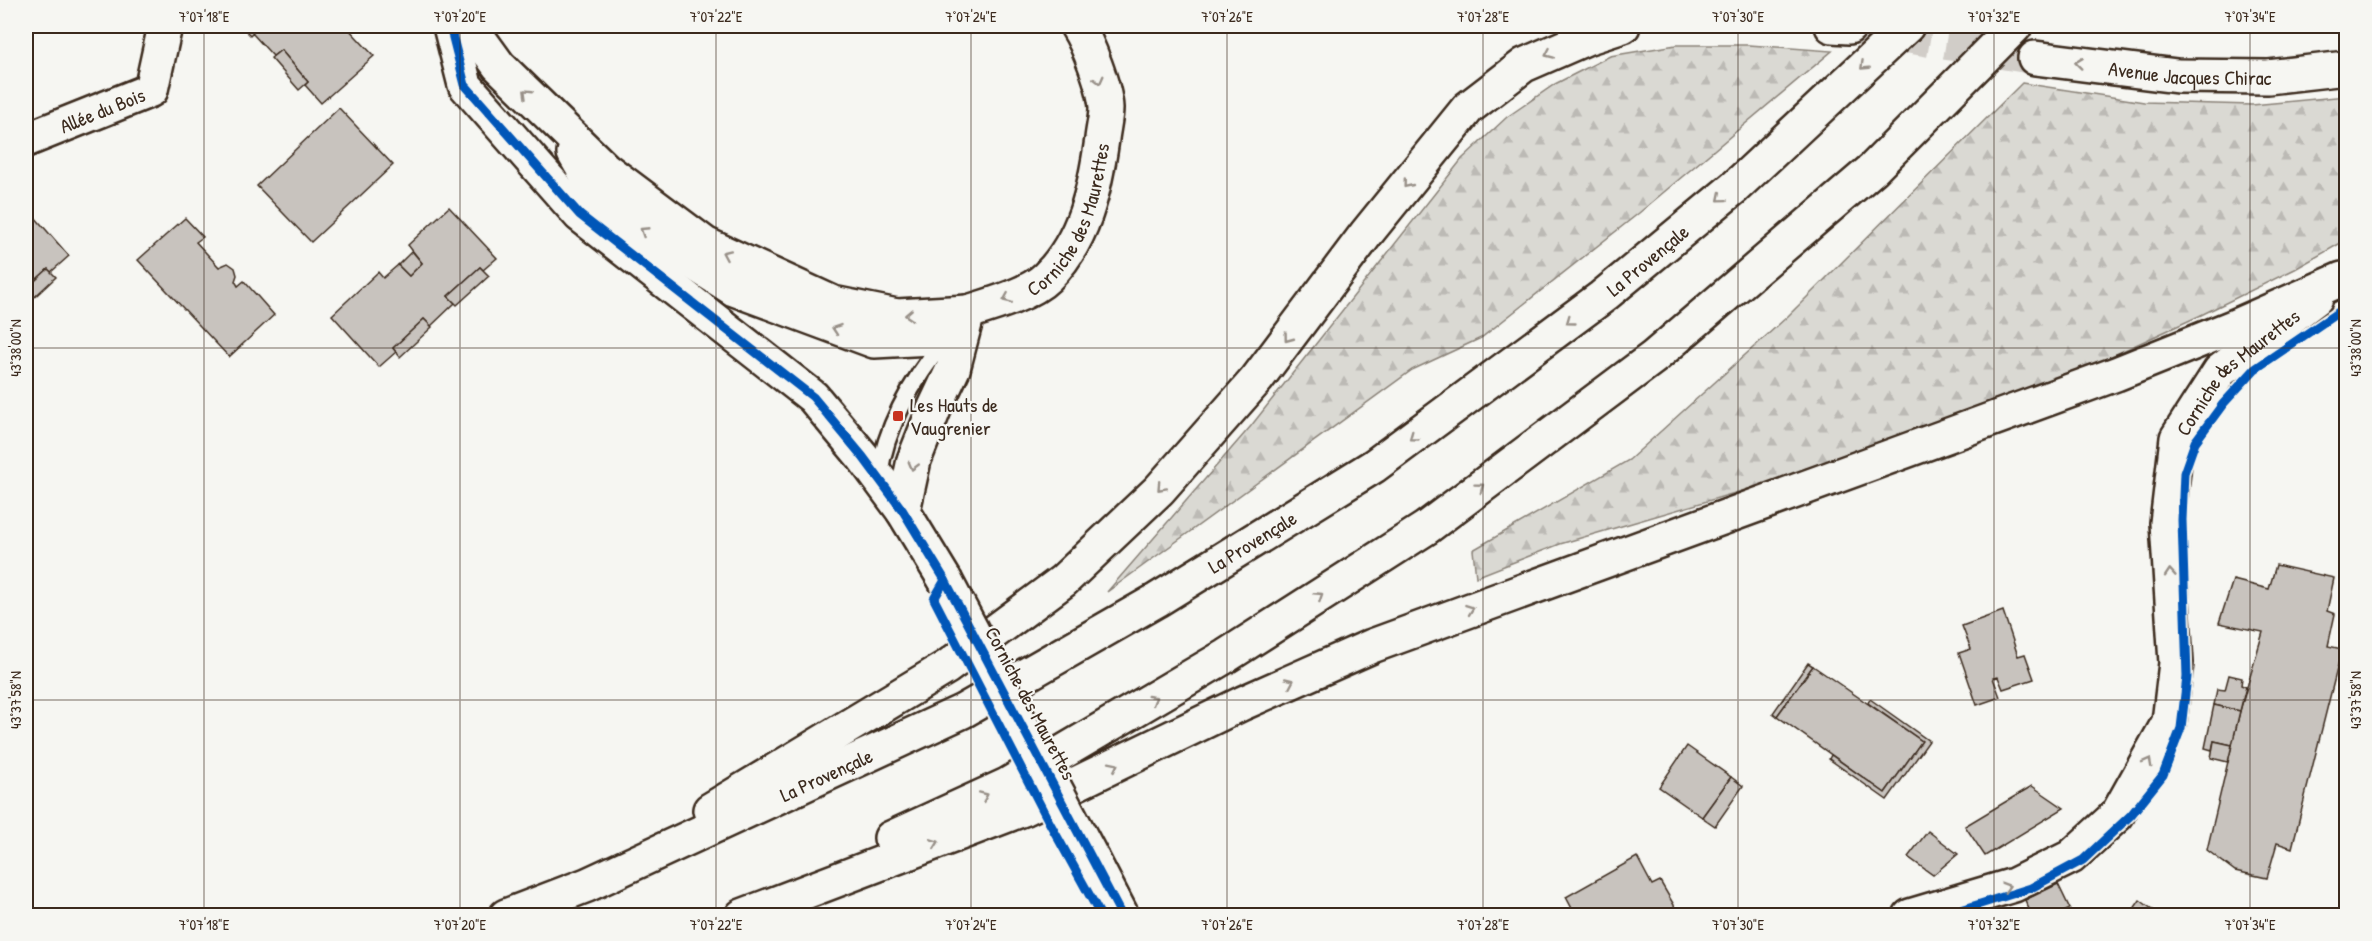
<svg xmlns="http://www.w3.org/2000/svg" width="2372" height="941" font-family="'Patrick Hand',sans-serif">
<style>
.forest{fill:url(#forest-firs);stroke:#8a8278;stroke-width:1.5}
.building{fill:#c8c3be;stroke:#3b2a1e;stroke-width:1.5}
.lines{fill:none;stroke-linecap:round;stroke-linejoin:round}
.secondary-tunnel{stroke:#d1cdc8;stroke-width:33;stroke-dasharray:33 16;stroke-linecap:butt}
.lane-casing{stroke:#3b2a1e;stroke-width:21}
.street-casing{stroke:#3b2a1e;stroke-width:38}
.secondary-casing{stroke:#3b2a1e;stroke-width:38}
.highway-casing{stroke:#3b2a1e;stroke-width:38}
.lane{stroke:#f6f6f2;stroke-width:16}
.street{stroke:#f6f6f2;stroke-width:33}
.secondary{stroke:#f6f6f2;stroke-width:33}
.highway{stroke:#f6f6f2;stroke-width:33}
.secondary-bridge-casing{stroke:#3b2a1e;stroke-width:38;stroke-linecap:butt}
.secondary-bridge{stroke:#f6f6f2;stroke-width:33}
.cycleway-casing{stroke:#f6f6f2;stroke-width:13}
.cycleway{stroke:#0057b8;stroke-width:9}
.oneway{stroke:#989088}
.ticks{fill:none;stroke:#3b2a1e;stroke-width:1.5;stroke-opacity:0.45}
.poi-dot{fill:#c8321e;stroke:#f6f6f2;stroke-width:2}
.labels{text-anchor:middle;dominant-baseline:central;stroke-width:4.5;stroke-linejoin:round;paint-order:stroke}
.street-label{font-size:20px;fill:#3b2a1e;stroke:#f6f6f2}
.poi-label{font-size:20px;fill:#3b2a1e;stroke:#f6f6f2;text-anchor:start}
.neatline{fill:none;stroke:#3b2a1e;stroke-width:2}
.ticks-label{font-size:15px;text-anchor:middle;fill:#3b2a1e}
</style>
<defs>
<pattern id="forest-firs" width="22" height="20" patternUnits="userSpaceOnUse" patternTransform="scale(1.5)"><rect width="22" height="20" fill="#dad9d3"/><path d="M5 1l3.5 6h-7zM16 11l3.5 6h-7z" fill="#bcbab5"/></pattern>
</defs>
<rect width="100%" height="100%" fill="#f6f6f2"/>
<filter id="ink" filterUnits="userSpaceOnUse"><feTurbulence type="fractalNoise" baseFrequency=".0167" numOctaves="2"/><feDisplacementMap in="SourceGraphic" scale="12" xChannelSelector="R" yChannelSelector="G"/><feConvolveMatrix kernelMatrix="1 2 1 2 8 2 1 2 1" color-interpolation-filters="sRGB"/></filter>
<g filter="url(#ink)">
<g class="forest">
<polygon points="1676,45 1749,45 1832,51 1639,213 1481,338 1412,370 1107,592 1251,426 1462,159 1507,117 1555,84 1610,56"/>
<polygon points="2022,83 2144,102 2252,105 2346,96 2346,240 2295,269 2199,316 2055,382 1800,474 1560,544 1476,577 1473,550 1629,460 1788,316"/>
</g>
<g class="building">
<polygon points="241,26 259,26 250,35"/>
<polygon points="259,26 346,26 374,56 321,103 305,85 308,82 281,50 273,56 252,33"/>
<polygon points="281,50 308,82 299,90 271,58"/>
<polygon points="339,108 393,165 311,242 257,186"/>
<polygon points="26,207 69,256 51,272 48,269 26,289"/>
<polygon points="449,207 497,258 483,270 480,267 448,296 455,303 431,326 424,319 393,348 396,352 379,367 332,315 378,272 383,278 398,265 409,276 422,263 408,245"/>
<polygon points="185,218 203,237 196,242 219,267 228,263 235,268 237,275 235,281 238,286 244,281 274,315 229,357 138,260"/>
<polygon points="412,251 422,263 409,276 398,265"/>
<polygon points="480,267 489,276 457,305 448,296"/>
<polygon points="48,269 56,277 26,305 26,289"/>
<polygon points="424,319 432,327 400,357 393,348"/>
<polygon points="2276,565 2334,578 2327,611 2335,614 2328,646 2342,649 2292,848 2277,843 2267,878 2235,871 2207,850 2240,711 2263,632 2219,623 2233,580 2269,589"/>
<polygon points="2003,611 2018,656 2025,654 2034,679 2003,689 1998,677 1993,678 2000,697 1977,705 1959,653 1971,649 1962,626"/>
<polygon points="1808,663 1813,666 1777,716 1773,713"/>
<polygon points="1813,666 1922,741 1885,793 1777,716"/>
<polygon points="2229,675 2242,678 2241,685 2246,687 2240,711 2214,705 2217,689 2225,690"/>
<polygon points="1870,699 1929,741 1887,800 1829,759 1831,755 1885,793 1922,741 1868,703"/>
<polygon points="2214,705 2240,711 2232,745 2214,741 2212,750 2205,748"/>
<polygon points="2214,741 2232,745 2228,762 2211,758"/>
<polygon points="1687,746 1731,777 1702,817 1659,787"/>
<polygon points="1731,777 1743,786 1715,826 1702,817"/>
<polygon points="2032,786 2064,808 1985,856 1965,826"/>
<polygon points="1928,831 1958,854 1933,875 1908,857"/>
<polygon points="1637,857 1652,885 1660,881 1674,905 1675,912 1673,916 1576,916 1566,897"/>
<polygon points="2058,884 2070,909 2055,916 2032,916 2025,900"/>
<polygon points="2140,900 2161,916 2129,916"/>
</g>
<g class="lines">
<polyline class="secondary-tunnel" points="1849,27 2035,58"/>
<defs>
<path id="lane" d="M879,475c7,-51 37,-100 69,-139"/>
<g id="street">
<polyline points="450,26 465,85 580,215 813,397 863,457 903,511"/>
<polyline points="470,26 499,66 605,169 705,244 833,303 897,316 968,312"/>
<path id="s1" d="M26,140l125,-50 14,-64"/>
<polyline points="574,153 601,200 619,215 734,289 874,341 931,338 968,312"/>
</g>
<g id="secondary">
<path id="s2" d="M2035,58l142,18 91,1 78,-9"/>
<path id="s3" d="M945,580l-42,-69 11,-51 21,-53 18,-38 15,-57c23,-7 62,-18 79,-35 37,-36 48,-88 55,-138 1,-10 4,-21 4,-31 -1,-21 -18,-65 -29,-82"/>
<polyline points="1093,860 1122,916"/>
<path id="s4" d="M1910,916l104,-31 57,-28 46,-42 52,-93 7,-59 -9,-140 10,-85 43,-67 96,-73"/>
</g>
<g id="highway">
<polyline points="1832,26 1849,27"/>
<polyline points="710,810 947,667 1063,581 1159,490 1257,379 1366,234 1468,108 1524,65 1586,38 1623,26"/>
<polyline points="891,838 1007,785 1226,656 1426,528 1654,357 1873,169 2015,26"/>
<path id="s5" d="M506,916l81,-31 376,-174 194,-111 217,-134 228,-169 133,-110 172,-161"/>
<polyline points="742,916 1026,808 1243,703 1372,646 2116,374 2233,327 2342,279"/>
</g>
</defs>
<use href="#lane" class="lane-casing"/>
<use href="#street" class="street-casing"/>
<use href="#secondary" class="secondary-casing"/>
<use href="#highway" class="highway-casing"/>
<use href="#lane" class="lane"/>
<use href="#street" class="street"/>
<use href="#secondary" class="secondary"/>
<use href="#highway" class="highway"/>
<defs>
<polyline id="secondary-bridge" points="945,580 1093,860"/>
</defs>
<use href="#secondary-bridge" class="secondary-bridge-casing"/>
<use href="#secondary-bridge" class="secondary-bridge"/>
<defs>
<g id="cycleway">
<polyline points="450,26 465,85 580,215 813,397 863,457 903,511 945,580 1122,916"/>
<polyline points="945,580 934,599 1048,820 1101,916"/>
<polyline points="1942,916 2031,888 2083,860 2131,815 2163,775 2181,728 2187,677 2182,520 2184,473 2195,442 2223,404 2255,369 2346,307"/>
</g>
</defs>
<use href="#cycleway" class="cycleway-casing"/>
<use href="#cycleway" class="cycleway"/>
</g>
<defs><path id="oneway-chevron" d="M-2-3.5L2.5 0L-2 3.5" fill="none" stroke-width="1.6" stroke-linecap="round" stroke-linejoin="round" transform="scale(1.5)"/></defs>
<g class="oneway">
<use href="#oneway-chevron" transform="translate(1549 54) rotate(156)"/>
<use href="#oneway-chevron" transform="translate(2079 63) rotate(-173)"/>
<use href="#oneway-chevron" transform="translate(1864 66) rotate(137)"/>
<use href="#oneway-chevron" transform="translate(1099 80) rotate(76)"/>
<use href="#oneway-chevron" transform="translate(527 93) rotate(-136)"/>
<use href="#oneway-chevron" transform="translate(1407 184) rotate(129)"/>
<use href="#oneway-chevron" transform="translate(1721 198) rotate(140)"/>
<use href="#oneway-chevron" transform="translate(644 231) rotate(-147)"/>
<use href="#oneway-chevron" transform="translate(726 254) rotate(-156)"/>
<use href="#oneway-chevron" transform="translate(1007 299) rotate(157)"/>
<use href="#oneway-chevron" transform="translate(909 315) rotate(177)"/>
<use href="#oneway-chevron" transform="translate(1570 321) rotate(144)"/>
<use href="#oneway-chevron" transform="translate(836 329) rotate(-161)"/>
<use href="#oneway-chevron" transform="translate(1288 338) rotate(127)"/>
<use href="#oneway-chevron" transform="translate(1413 437) rotate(144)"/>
<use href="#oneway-chevron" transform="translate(913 466) rotate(105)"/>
<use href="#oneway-chevron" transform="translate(1161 487) rotate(133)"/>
<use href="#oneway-chevron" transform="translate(1480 487) rotate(-37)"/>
<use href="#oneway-chevron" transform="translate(2170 573) rotate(-94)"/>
<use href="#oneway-chevron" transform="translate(1319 596) rotate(-33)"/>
<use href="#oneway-chevron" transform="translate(1470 609) rotate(-20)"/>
<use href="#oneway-chevron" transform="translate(1290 682) rotate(-24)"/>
<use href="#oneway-chevron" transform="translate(1153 699) rotate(-31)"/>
<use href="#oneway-chevron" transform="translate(2148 762) rotate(-62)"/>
<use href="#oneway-chevron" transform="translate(1114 766) rotate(-26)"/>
<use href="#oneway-chevron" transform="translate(984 796) rotate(-24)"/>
<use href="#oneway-chevron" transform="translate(935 843) rotate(-21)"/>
<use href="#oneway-chevron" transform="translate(2006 887) rotate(-17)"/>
</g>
</g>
<path class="ticks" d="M204,26v890M460,26v890M716,26v890M971,26v890M1227,26v890M1483,26v890M1738,26v890M1994,26v890M2250,26v890M26,348h2320M26,700h2320"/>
<rect class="poi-dot" x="892" y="410" width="12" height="12" rx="3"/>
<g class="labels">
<g class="street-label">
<text stroke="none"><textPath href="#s2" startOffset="156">Avenue Jacques Chirac</textPath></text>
<text stroke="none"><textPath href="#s1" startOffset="82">Allée du Bois</textPath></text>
<text stroke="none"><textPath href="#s3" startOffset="440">Corniche des Maurettes</textPath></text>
<text stroke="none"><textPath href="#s5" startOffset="1322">La Provençale</textPath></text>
<text stroke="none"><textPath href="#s4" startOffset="717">Corniche des Maurettes</textPath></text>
<text stroke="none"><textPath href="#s5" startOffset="836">La Provençale</textPath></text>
<text transform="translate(1031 703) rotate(62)">Corniche des Maurettes</text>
<text stroke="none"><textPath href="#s5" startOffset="350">La Provençale</textPath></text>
</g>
<g class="poi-label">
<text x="910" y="404">Les Hauts de<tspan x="910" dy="23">Vaugrenier</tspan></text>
</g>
</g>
<rect width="2372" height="941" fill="none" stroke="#f6f6f2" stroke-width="66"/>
<rect x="33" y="33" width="2306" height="875" class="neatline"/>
<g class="ticks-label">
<text x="204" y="22">7°07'18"E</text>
<text x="460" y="22">7°07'20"E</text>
<text x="716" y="22">7°07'22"E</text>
<text x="971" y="22">7°07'24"E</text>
<text x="1227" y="22">7°07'26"E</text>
<text x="1483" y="22">7°07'28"E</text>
<text x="1738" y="22">7°07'30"E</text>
<text x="1994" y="22">7°07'32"E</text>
<text x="2250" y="22">7°07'34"E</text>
<text transform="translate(16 348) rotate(-90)" y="5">43°38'00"N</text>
<text transform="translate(2356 348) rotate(-90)" y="5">43°38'00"N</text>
<text transform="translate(16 700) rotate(-90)" y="5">43°37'58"N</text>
<text transform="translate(2356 700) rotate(-90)" y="5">43°37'58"N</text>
<text x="204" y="930">7°07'18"E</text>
<text x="460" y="930">7°07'20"E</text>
<text x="716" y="930">7°07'22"E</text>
<text x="971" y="930">7°07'24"E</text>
<text x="1227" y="930">7°07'26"E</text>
<text x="1483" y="930">7°07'28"E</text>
<text x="1738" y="930">7°07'30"E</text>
<text x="1994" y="930">7°07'32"E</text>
<text x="2250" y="930">7°07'34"E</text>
</g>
</svg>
